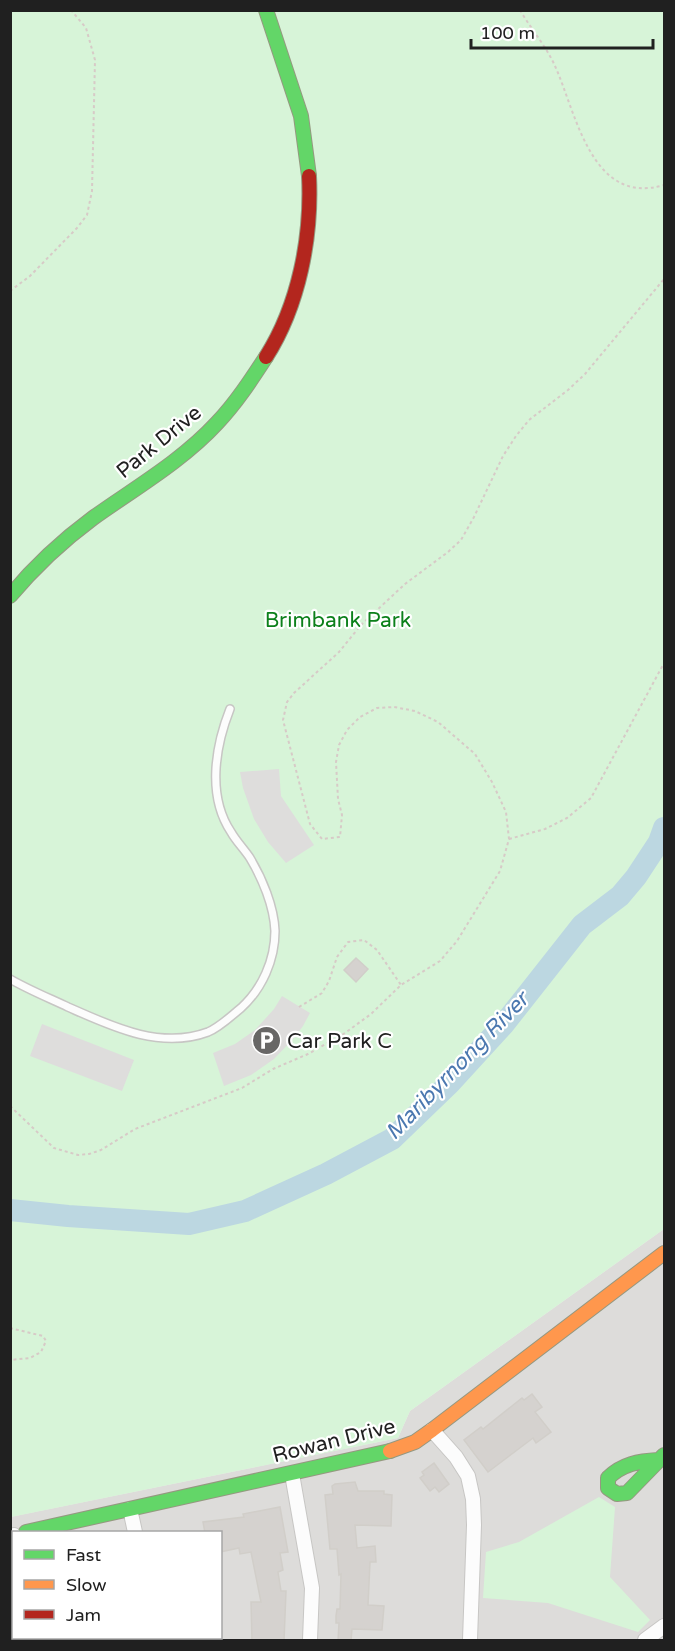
<svg xmlns="http://www.w3.org/2000/svg" width="675" height="1651" font-family="'Varela Round',sans-serif">
<style>
.residential{fill:#dddcda;fill-rule:evenodd}
.park{fill:#d7f4d8}
.parking{fill:#dedddc}
.lines{fill:none;stroke-linecap:round;stroke-linejoin:round}
.river{stroke:#bcd7e1;stroke-width:22}
.building{fill:#d5d2cf;stroke:#d1cec9;stroke-width:1.5}
.lane-casing{stroke:#c7c6c4;stroke-width:10}
.street-casing{stroke:#c7c6c4;stroke-width:16}
.fast-casing{stroke:#959880;stroke-width:16}
.slow-casing{stroke:#959880;stroke-width:16}
.jam-casing{stroke:#959880;stroke-width:16}
.path{stroke:#d7cac7;stroke-width:2;stroke-dasharray:3 3;stroke-linecap:butt}
.lane{stroke:#fcfcfc;stroke-width:7}
.street{stroke:#fcfcfc;stroke-width:14}
.fast{stroke:#63d668;stroke-width:14}
.slow{stroke:#ff974d;stroke-width:14}
.jam{stroke:#b3261e;stroke-width:14}
.labels{text-anchor:middle;dominant-baseline:central;stroke-width:4.5;stroke-linejoin:round;paint-order:stroke}
.street-label{font-size:21px;fill:#202020;stroke:#fff}
.park-label{font-size:21px;fill:#0c801b;stroke:#fff}
.poi-label{font-size:21px;fill:#202020;stroke:#fff;text-anchor:start}
.water-label{font-size:22px;font-style:italic;fill:#4b78b0;stroke:#fff}
</style>
<rect width="100%" height="100%" fill="#eeece8"/>
<path class="residential" d="M664,1229v411h-653l-1,-123 388,-79 12,-27zM14,1532h206v106h-206z"/>
<g class="park">
<polygon points="11,11 664,11 664,1229 410,1411 398,1438 11,1517"/>
<polygon points="599,1497 615,1507 610,1577 650,1620 638,1632 548,1603 483,1598 486,1552 519,1542"/>
</g>
<g class="parking">
<polygon points="279,769 281,796 314,845 286,863 268,842 254,819 243,788 240,772"/>
<polygon points="282,996 310,1013 303,1026 294,1038 274,1059 251,1075 224,1086 213,1053 235,1044 255,1030 274,1009"/>
<polygon points="42,1024 134,1060 122,1091 30,1056"/>
</g>
<g class="lines">
<polyline class="river" points="10,1210 68,1216 189,1224 245,1211 326,1174 392,1139 450,1083 504,1024 582,925 620,896 636,877 659,842 664,828"/>
</g>
<g class="building">
<polygon points="356,958 368,969 356,982 344,970"/>
<polygon points="532,1394 542,1407 535,1412 551,1432 536,1443 533,1438 488,1472 464,1440 481,1427 483,1429 522,1398 524,1400"/>
<polygon points="434,1463 449,1484 439,1492 435,1487 430,1491 420,1478 424,1475 422,1472"/>
<polygon points="355,1482 358,1491 384,1491 384,1494 392,1495 391,1526 355,1525 357,1548 375,1546 376,1562 370,1562 368,1605 384,1606 382,1630 352,1629 351,1641 338,1641 339,1623 336,1623 336,1616 337,1609 340,1609 341,1574 339,1575 337,1549 330,1549 325,1495 333,1494 332,1486 335,1484"/>
<polygon points="280,1507 288,1552 280,1553 283,1570 278,1572 281,1591 286,1591 284,1641 252,1641 251,1602 261,1602 251,1552 240,1554 239,1548 220,1552 220,1533 205,1533 203,1522 244,1517 243,1514"/>
</g>
<g class="lines">
<defs>
<path id="lane" d="M10,979c19,11 39,19 58,28 43,19 92,43 140,25 12,-5 23,-16 33,-24 21,-19 34,-48 34,-77 -1,-25 -13,-53 -25,-73 -6,-9 -14,-17 -19,-26 -24,-36 -16,-85 -1,-123"/>
<g id="street">
<polyline points="432,1430 456,1457 468,1476 473,1499 474,1525 470,1640"/>
<polyline points="292,1474 312,1588 310,1640"/>
<polyline points="130,1509 135,1532"/>
<polyline points="10,1536 14,1535"/>
<polyline points="10,1618 11,1640"/>
<polyline points="154,1640 154,1638"/>
<polyline points="645,1640 664,1626"/>
</g>
<g id="fast">
<polyline points="266,10 301,116 309,176"/>
<path d="M10,596c25,-30 52,-55 83,-78 42,-30 89,-57 124,-95 19,-20 34,-43 49,-66"/>
<path d="M658,1460c-19,1 -36,4 -50,18v10l9,6 10,-1 37,-38"/>
<polyline points="26,1532 390,1451"/>
</g>
<polyline id="slow" points="390,1451 415,1442 432,1430 664,1253"/>
<path id="jam" d="M266,357c33,-52 46,-120 43,-181"/>
</defs>
<use href="#lane" class="lane-casing"/>
<use href="#street" class="street-casing"/>
<use href="#fast" class="fast-casing"/>
<use href="#slow" class="slow-casing"/>
<use href="#jam" class="jam-casing"/>
<g class="path">
<path d="M520,10c11,19 26,36 35,56 21,46 36,141 109,119"/>
<polyline points="10,291 30,276 77,228 87,215 92,191 95,60 86,28 71,10"/>
<polyline points="509,839 545,829 567,818 591,798 664,663"/>
<polyline points="299,1007 322,993 329,981 337,957 348,942 364,940 377,950 401,985"/>
<polyline points="10,1106 54,1148 78,1155 89,1154 101,1150 135,1129 242,1088 273,1069 308,1054 345,1033 371,1014 401,985 440,961 457,941 500,871 509,839 506,812 492,782 475,754 438,722 415,711 394,707 377,708 360,717 347,730 339,745 336,762 338,799 342,815 340,837 322,839 310,824 283,720 287,702 294,693 339,652 361,625 405,584 448,552 461,540 474,517 503,456 516,436 529,420 568,390 585,374 664,279"/>
<polyline points="10,1328 43,1336 46,1341 41,1352 30,1358 10,1360"/>
</g>
<use href="#lane" class="lane"/>
<use href="#street" class="street"/>
<use href="#fast" class="fast"/>
<use href="#slow" class="slow"/>
<use href="#jam" class="jam"/>
</g>
<defs>
<symbol id="parking-disc" viewBox="-11 -11 22 22"><circle r="9.5" fill="#686766" stroke="#fff"/><path d="M-3.5-5.5H1a3.5 3.5 0 0 1 0 7H-1V5.5H-3.5ZM-1-3.4V-.6H.8a1.4 1.4 0 0 0 0-2.8Z" fill="#fff"/></symbol>
</defs>
<g fill-rule="evenodd">
<use href="#parking-disc" x="250" y="1024" width="33" height="33"/>
</g>
<g class="labels">
<g class="street-label">
<text transform="translate(159 442) rotate(-39)">Park Drive</text>
<text transform="translate(334 1441) rotate(-14)">Rowan Drive</text>
</g>
<g class="park-label">
<text x="338" y="620">Brimbank Park</text>
</g>
<g class="poi-label">
<text x="287" y="1041">Car Park C</text>
</g>
<g class="water-label">
<text transform="translate(457 1066) rotate(-46)">Maribyrnong River</text>
</g>
</g>
<rect width="675" height="1651" fill="none" stroke="#202020" stroke-width="24"/>
<rect x="12" y="1531" width="210" height="108" fill="#ffffff" stroke="#a6a6a6" stroke-width="1.5"/>
<rect x="24" y="1550" width="30" height="9" fill="#63d668" stroke="#a6a6a6" stroke-width="1.5"/>
<text x="66" y="1561" font-size="18" fill="#202020">Fast</text>
<rect x="24" y="1580" width="30" height="9" fill="#ff974d" stroke="#a6a6a6" stroke-width="1.5"/>
<text x="66" y="1591" font-size="18" fill="#202020">Slow</text>
<rect x="24" y="1610" width="30" height="9" fill="#b3261e" stroke="#a6a6a6" stroke-width="1.5"/>
<text x="66" y="1621" font-size="18" fill="#202020">Jam</text>
<path d="M471 39v9h182v-9" fill="none" stroke="#202020" stroke-width="3"/>
<text x="480" y="39" font-size="18" fill="#202020" stroke="#ffffff" stroke-width="4.5" paint-order="stroke">100 m</text>
</svg>
